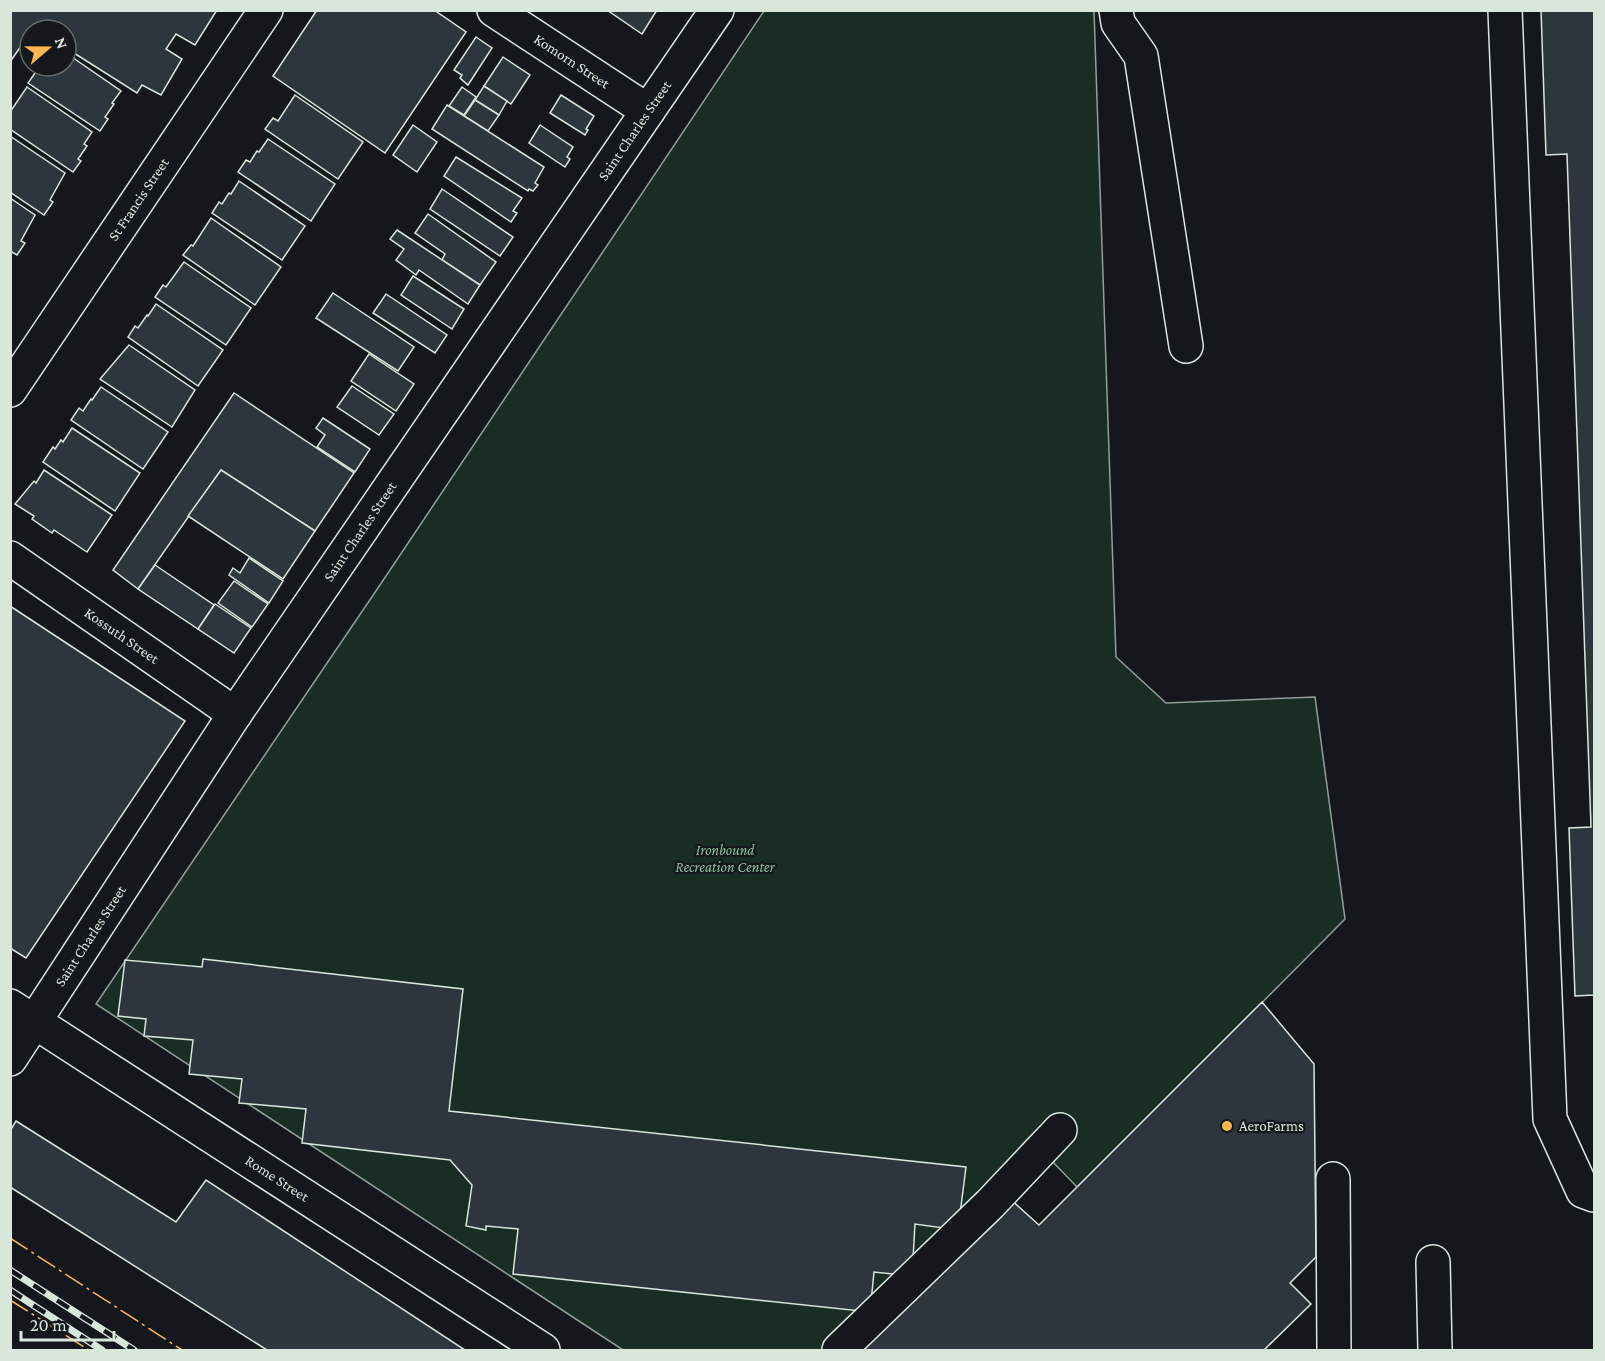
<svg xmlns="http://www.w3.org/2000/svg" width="1605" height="1361" font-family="'Crimson Pro',serif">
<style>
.green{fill:#1a2d24;stroke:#939e99;stroke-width:1.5}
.building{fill:#2c363c;stroke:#d8e6dc;stroke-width:1.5}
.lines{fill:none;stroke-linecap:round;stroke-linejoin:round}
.minor-casing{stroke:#d8e6dc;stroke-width:36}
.minor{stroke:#14181c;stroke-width:33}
.rail-casing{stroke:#d8e6dc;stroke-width:7}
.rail{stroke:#14181c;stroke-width:4.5;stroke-dasharray:14;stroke-linecap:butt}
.power{stroke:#ffb74d;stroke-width:1.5;stroke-dasharray:21 4.5 3 4.5;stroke-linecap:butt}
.poi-dot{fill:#ffb74d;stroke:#14181c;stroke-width:2}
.labels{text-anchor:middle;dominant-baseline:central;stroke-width:4.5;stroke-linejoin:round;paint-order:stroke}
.street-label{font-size:15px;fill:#d8e6dc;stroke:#14181c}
.park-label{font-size:15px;font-style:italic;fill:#8ac095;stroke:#14181c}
.poi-label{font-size:15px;fill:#d8e6dc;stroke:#14181c;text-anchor:start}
</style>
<rect width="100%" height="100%" fill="#14181c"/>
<polygon class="green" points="764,11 1094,11 1116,657 1166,703 1315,697 1345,919 1078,1188 1048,1157 847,1350 623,1350 96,1004 382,582"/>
<g class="building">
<polygon points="10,10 217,10 195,45 176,34 166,49 182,59 161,95 142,85 137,93 66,48 66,30 37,30 34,28 30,30 30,33 10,62"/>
<polygon points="317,10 434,10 466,32 385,153 273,76"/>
<polygon points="607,10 657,10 642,34"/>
<polygon points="1541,10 1594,10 1594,995 1575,996 1569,828 1591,827 1567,154 1546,155"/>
<polygon points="476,37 492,48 468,85 460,78 462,75 454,70"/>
<polygon points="66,53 121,91 112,103 114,104 105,117 108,119 100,131 28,83 40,66 66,66"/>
<polygon points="503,57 530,75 511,104 484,86"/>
<polygon points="484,86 507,101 499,115 475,100"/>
<polygon points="27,87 92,132 84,144 87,146 78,159 81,161 73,172 10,129 10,112"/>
<polygon points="462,87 476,97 464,115 449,106"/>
<polygon points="295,95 363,142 338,179 265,129 273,118 278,121"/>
<polygon points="561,95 594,116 586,129 588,130 585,135 550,113"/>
<polygon points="475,100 499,115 488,131 464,116"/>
<polygon points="447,105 544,167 535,183 538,185 533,191 529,189 528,191 432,129"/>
<polygon points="413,125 437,142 417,172 393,155"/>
<polygon points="540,125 573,147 567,157 570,159 565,167 529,143"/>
<polygon points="10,136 65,173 50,200 53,202 44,215 10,192"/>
<polygon points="268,139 335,184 311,221 238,172 246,160 250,162 257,151 259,152"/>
<polygon points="456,157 522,198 513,211 517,213 511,222 444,176"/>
<polygon points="239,181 305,226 282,260 212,213 219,202 222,204 229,193 231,194"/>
<polygon points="442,189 513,237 500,256 430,209"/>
<polygon points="10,198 35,215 21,241 25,243 17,255 10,251"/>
<polygon points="428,214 496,262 480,285 442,260 445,254 415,233"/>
<polygon points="211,218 281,267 255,305 183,255 191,245 193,246"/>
<polygon points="397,230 480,285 468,304 419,270 416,275 396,260 404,249 390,239"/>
<polygon points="184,262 251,308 226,345 155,297 163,285 166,287"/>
<polygon points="413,276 464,309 452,329 401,295"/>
<polygon points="333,293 414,347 398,371 316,318"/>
<polygon points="386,294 447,335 435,353 373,313"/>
<polygon points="156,304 223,350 198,386 128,337 135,326 138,328 147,315 148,316"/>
<polygon points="129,345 195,390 172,427 100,379"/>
<polygon points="369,354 414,384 396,411 351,381"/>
<polygon points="352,386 394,414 379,435 337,407"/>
<polygon points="101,387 168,432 143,469 71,420 79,408 83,411 91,399 92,400"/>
<polygon points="234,393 354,473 315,531 221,470 138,589 113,570"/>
<polygon points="323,418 370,449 355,472 317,447 325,435 316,428"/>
<polygon points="72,428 140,473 115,511 43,462 53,447 55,449 61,440 63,442"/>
<polygon points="44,470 112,515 87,552 54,530 52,533 32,519 34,516 15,504 34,481 36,483"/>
<polygon points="221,470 315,531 283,579 188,516"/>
<polygon points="249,558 283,581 269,603 229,575 233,568 240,573"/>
<polygon points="155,565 214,605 198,629 138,589"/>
<polygon points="234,581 268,604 252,627 218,603"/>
<polygon points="215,604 251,628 234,653 198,629"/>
<polygon points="10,606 185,721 26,958 10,948"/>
<polygon points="203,959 463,989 449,1111 966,1167 958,1230 915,1224 912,1276 874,1272 870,1312 513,1274 518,1229 486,1226 486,1230 466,1226 472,1185 450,1160 302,1143 306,1109 239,1103 242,1079 189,1074 193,1040 144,1036 146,1019 118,1016 125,960 202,967"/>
<polygon points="1262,1002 1314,1064 1316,1257 1290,1283 1311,1304 1264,1350 853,1350 1009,1198 1039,1225"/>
<polygon points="16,1121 176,1222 206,1180 465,1350 267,1350 10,1187 10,1131"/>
</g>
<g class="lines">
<defs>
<g id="minor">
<path id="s1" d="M494,10l154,101"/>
<polyline points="1116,10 1118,23 1141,56 1186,346"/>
<polyline points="1505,10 1550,1119 1583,1191 1594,1195"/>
<path id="s2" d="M10,390l256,-380"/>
<path id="s3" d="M10,558l225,156"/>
<path id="s4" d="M10,1006l533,344"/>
<path id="s5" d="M10,1059l225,-345 482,-704"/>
<polyline points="1333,1179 1334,1350"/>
<polyline points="1433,1262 1435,1350"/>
<polyline points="839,1350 990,1204 1060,1130"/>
</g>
</defs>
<use href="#minor" class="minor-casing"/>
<use href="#minor" class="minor"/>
<defs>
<g id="rail">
<polyline points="10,1270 134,1350"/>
<polyline points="10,1290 102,1350"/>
</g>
</defs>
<use href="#rail" class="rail-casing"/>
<use href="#rail" class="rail"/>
<g class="power">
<polyline points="10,1238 182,1350"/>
<polyline points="10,1300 89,1350"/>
</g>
</g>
<circle class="poi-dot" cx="1227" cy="1126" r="6"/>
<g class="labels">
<g class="street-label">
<text stroke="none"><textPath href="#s1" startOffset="93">Komorn Street</textPath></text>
<text stroke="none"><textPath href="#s5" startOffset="1119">Saint Charles Street</textPath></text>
<text stroke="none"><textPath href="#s2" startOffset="230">St Francis Street</textPath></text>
<text stroke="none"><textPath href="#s5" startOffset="633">Saint Charles Street</textPath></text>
<text stroke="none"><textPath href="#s3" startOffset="136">Kossuth Street</textPath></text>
<text stroke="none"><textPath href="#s5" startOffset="147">Saint Charles Street</textPath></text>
<text stroke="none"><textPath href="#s4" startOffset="318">Rome Street</textPath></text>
</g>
<g class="park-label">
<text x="725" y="850">Ironbound<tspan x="725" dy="17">Recreation Center</tspan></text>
</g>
<g class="poi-label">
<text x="1239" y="1126">AeroFarms</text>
</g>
</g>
<rect width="1605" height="1361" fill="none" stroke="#d8e6dc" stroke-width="24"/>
<g transform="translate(48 48) rotate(70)"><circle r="28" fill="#14181c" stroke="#626a69" stroke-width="1.5"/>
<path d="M0-4.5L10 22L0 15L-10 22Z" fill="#ffb74d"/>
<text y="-9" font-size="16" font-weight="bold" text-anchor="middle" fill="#d8e6dc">N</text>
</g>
<path d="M21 1331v9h93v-9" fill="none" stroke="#d8e6dc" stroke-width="3"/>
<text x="30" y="1331" font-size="18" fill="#d8e6dc" stroke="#14181c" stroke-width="4.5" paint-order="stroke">20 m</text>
</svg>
